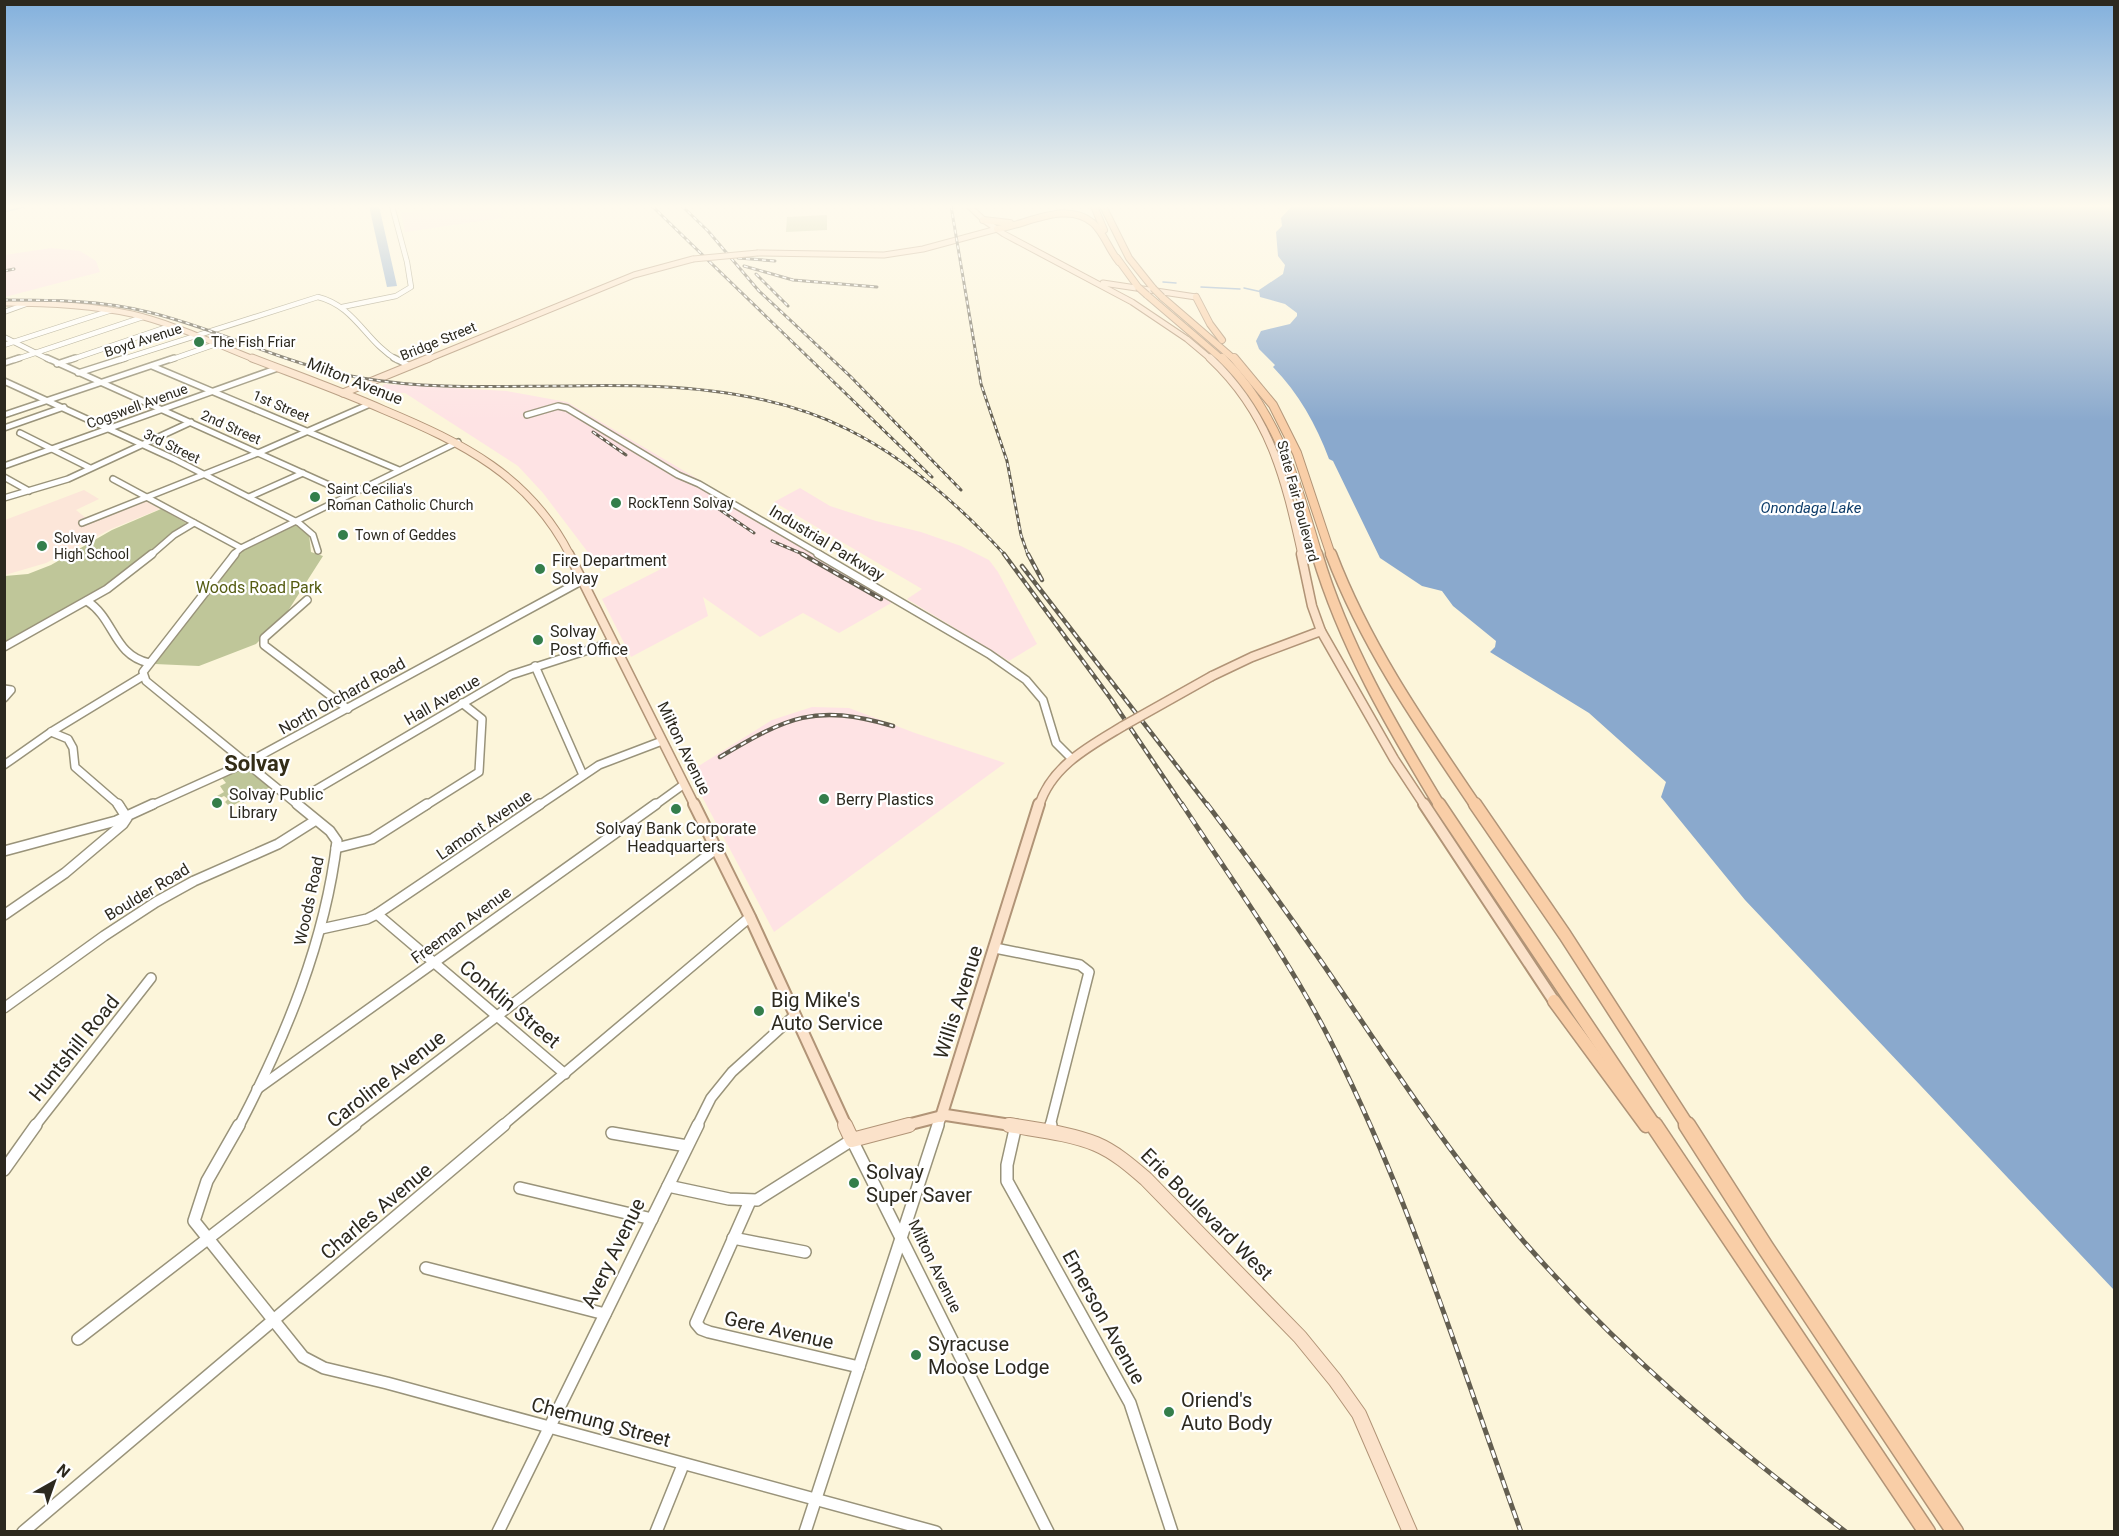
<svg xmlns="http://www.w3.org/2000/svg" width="2119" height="1536" font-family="Roboto,sans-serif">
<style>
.industrial{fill:#fee3e4}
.education{fill:#fce6d9}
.green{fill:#bfc699}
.water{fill:#8aa9cd}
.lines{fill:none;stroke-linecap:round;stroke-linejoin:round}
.stream{stroke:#8aa9cd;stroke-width:1.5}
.minor-far4-casing{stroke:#99937a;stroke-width:6}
.minor-far3-casing{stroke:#99937a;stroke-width:8}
.minor-far2-casing{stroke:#99937a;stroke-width:10}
.minor-far1-casing{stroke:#99937a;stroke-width:12}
.minor-casing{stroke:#99937a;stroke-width:14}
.major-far4-casing{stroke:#b19477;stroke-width:7}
.major-far3-casing{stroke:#b19477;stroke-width:9}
.major-far2-casing{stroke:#b19477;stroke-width:11}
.major-far1-casing{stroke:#b19477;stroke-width:14}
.major-casing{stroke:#b19477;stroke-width:16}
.highway-far4-casing{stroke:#b19477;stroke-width:8}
.highway-far3-casing{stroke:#b19477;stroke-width:10}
.highway-far2-casing{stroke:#b19477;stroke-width:13}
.highway-far1-casing{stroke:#b19477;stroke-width:15}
.highway-casing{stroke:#b19477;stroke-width:19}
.minor-far4{stroke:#fff;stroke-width:4.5}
.minor-far3{stroke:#fff;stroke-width:5}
.minor-far2{stroke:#fff;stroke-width:7}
.minor-far1{stroke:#fff;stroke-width:9}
.minor{stroke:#fff;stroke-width:11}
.major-far4{stroke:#fbe2ca;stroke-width:5}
.major-far3{stroke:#fbe2ca;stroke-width:7}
.major-far2{stroke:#fbe2ca;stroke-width:8}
.major-far1{stroke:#fbe2ca;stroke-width:10}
.major{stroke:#fbe2ca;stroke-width:14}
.highway-far4{stroke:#f9cea7;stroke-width:6}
.highway-far3{stroke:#f9cea7;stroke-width:8}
.highway-far2{stroke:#f9cea7;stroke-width:10}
.highway-far1{stroke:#f9cea7;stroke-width:12}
.highway{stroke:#f9cea7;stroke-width:16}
.rail-far2-casing{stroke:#635e50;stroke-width:3}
.rail-far1-casing{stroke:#635e50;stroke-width:4.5}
.rail-casing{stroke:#635e50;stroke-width:5}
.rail-far2{stroke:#fff;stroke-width:1.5;stroke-dasharray:4;stroke-linecap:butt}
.rail-far1{stroke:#fff;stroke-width:2;stroke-dasharray:6;stroke-linecap:butt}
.rail{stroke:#fff;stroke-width:3;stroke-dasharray:8;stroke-linecap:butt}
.major-bridge-far1-casing{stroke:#b19477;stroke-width:7;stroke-linecap:butt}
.major-bridge-casing{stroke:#b19477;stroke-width:11;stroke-linecap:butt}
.highway-bridge-casing{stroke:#b19477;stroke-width:8;stroke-linecap:butt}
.major-bridge-far1{stroke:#fbe2ca;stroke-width:5}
.major-bridge{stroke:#fbe2ca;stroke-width:8}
.highway-bridge{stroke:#f9cea7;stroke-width:6}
.poi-dot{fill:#347e4b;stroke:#fff;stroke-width:2}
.labels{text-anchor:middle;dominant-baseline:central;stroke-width:4.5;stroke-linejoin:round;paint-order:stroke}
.far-street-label{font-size:14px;fill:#2c291f;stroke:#fff}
.far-poi-label{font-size:14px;fill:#2c291f;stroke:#fff;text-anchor:start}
.far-water-label{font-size:15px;font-style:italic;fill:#0e3d6a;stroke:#fff}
.street-label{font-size:16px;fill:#2c291f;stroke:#fff}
.poi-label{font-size:16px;fill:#2c291f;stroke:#fff;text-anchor:start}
.park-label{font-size:16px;fill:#555c13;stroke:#fff}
.near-poi-label{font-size:20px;fill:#2c291f;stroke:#fff;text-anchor:start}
.near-street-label{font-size:20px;fill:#2c291f;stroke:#fff}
.district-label{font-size:22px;font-weight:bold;fill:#332d17;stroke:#fff}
</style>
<rect width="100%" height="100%" fill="#fcf5da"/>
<g class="industrial">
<polygon points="452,206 496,206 502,218 405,232 401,213"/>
<polygon points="51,248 80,251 96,261 100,272 5,297 5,255"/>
<polygon points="384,384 507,391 567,402 900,598 839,633 803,613 760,637 703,597 708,616 631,657 602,599 661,569 654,565 593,559 543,493 518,466 405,393 380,392"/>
<polygon points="800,488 830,506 876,521 921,532 961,546 989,560 998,572 1037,644 1009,661 907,599 922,589 774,502"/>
<polygon points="812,707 849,708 915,733 1005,763 774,932 689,772 772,720"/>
</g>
<polygon class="education" points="84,490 99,499 76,510 87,519 141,498 160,509 111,529 46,563 5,575 5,520"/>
<g class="green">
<polygon points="827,215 827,230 786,232 787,217"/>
<polygon points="161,509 186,523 115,582 5,643 5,576 28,574 51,565 112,530"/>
<polygon points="293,523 309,534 311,552 323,556 286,614 256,644 199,666 155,664 239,554 254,543"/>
<polygon points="244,765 270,787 243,803 241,801 230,807 225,802 228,799 224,796 220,798 217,796 224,792 220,786 226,783 222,778 216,780 215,778"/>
</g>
<g class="water">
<polygon points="369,206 379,206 397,286 387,287"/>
<path d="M1292,206h822v1084l-369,-390 -84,-103 5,-15 -77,-69 -99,-61 5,-5 1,-6 -43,-35 -11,-15 -20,-5 -42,-28 -47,-97 -4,-2c-13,-35 -30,-65 -56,-92l2,-2 -16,-16 -3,-8 5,-10 29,-7 7,-8v-3l-12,-9 -25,-7 -1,-7 24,-16 2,-9 -7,-9 -2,-24 6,-6 -1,-8z"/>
</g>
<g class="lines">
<g class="stream">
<polyline points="4,212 28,206"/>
<polyline points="1163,282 1176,283"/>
<polyline points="1201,287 1240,289"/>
<polyline points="1244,288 1262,292"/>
</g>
<defs>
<g id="minor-far4">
<polyline points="342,307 396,296 411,287 407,262 392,206"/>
<polyline points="4,312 29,303"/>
<polyline points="4,337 50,360"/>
<polyline points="4,345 112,310"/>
<polyline points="14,360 143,317"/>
<polyline points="70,360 170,326"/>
<path d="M120,360l198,-63c37,9 48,45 79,63"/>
<polyline points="170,360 216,344"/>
</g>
<g id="minor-far3">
<polyline points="47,358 349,494"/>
<polyline points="394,358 410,366"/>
<polyline points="4,363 19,358"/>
<polyline points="57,364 75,358"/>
<polyline points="152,366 399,470"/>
<polyline points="78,373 125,358"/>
<polyline points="4,381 174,459 299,523 313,535 318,551"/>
<polyline points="4,415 174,358"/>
<polyline points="527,415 558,406 567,408 678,475 699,484 821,555"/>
<polyline points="4,428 64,407"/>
<polyline points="20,433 90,468"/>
<polyline points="4,466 278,368"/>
<polyline points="4,477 29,491"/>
<polyline points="113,479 241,548"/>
<polyline points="249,497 303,473"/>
<polyline points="4,498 68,479 191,422"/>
<polyline points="82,523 258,453 370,404"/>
<polyline points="151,555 174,535 194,523"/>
<polyline points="233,555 241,548 458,442"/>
</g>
<g id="minor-far2">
<polyline points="235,554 143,672 146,681 299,806"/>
<polyline points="818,554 989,654 1026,680 1043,700 1056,743 1071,758"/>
<polyline points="307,600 264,638 264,645 348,709"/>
<path d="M87,601c28,18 26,54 62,62"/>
<polyline points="4,647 107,589 152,554"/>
<polyline points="535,666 583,775"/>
<polyline points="4,689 11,690 4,698"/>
<polyline points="51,732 68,739 73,748 75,767 120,806"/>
<polyline points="4,765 51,732 143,676"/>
<polyline points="295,802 511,675 613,642"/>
<polyline points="150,806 252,760 583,580"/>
<polyline points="425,806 479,772 482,719 462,703"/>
<polyline points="538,806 599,765 662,741"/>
<polyline points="654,806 683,785"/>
</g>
<g id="minor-far1">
<polyline points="336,848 372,839 427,804"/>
<polyline points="4,851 116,821 153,804"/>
<polyline points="377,914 565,1074"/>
<polyline points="4,915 65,873 123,824 127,818 118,804"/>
<polyline points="321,929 367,919 377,914 540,804"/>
<polyline points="995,948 1080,965 1089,972 1050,1126"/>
<polyline points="4,1008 104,936 156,902 194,881 278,844 316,820"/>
<polyline points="257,1089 656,804"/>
<polyline points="35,1126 151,978"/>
<path d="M239,1126c47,-90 86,-184 98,-285l-7,-10 -33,-27"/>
<polyline points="353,1126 716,849"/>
<polyline points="502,1126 750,917"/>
<polyline points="697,1126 711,1098 732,1072 795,1015"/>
<polyline points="938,1126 941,1117"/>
</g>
<g id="minor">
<polyline points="239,1125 207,1181 194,1221 303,1357 324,1368 387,1383 936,1532"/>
<polyline points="1016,1125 1007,1165 1007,1181 1130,1403 1172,1532"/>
<polyline points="1049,1132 1051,1125"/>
<polyline points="612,1133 687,1146"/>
<polyline points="4,1170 36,1125"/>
<polyline points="668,1186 729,1199 757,1200 852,1140 1048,1532"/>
<polyline points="520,1188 652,1219"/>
<polyline points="750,1201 696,1323 701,1329 709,1332 859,1367"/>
<polyline points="733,1238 805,1252"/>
<polyline points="426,1268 605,1314"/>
<polyline points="78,1339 355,1125"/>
<polyline points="23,1532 504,1125"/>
<polyline points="498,1532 698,1125"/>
<polyline points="656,1532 683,1465"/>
<polyline points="805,1532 938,1125"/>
</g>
<g id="major-far4">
<polyline points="969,206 985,221 1004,234 1132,302 1187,339 1212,360"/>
<polyline points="758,253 884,255 923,249 997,229"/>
<polyline points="1103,283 1196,297"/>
<path d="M4,303c43,0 86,2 128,11 43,10 83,30 124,46"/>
<polyline points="426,360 634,275 693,259"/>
</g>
<g id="major-far3">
<path d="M252,358c44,17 89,33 132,52 79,33 146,66 186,145"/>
<path d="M1210,358c60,56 75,120 92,197"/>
<polyline points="343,393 429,358"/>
</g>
<g id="major-far2">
<polyline points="569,554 695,806"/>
<polyline points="1301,554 1312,606 1321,631 1394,759 1425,806"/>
<polyline points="1212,676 1252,657 1321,631"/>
<path d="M1039,806c12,-40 51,-60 84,-80"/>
</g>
<g id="major-far1">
<polyline points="694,804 750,917 846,1126"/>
<polyline points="1424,804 1554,1001"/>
<polyline points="941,1117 1039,804"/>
<polyline points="903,1126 946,1115 1017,1126"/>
</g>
<g id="major">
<polyline points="845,1125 852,1140 909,1125"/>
<path d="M1009,1125c28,5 60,8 87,19 19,8 35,22 50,35l154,158 35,43 24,34 51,118"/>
</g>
<g id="highway-far4">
<polyline points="1094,206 1104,230"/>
<polyline points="1103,206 1129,258 1153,288"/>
<polyline points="983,220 1010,223"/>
<path d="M997,229c29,-4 70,-29 96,-6 11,10 16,27 26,39"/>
<polyline points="1117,258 1138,287"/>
<polyline points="1147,295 1223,360"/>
<polyline points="1162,297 1235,360"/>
<polyline points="1196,297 1210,324 1222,340"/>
</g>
<g id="highway-far3">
<path d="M1222,358c55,53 75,126 96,197"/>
<polyline points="1234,358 1273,405 1297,453 1331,555"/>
</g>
<g id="highway-far2">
<path d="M1317,554c27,91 74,171 123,252"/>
<path d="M1331,554c35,92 90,171 145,252"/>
</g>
<g id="highway-far1">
<polyline points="1439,804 1655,1126"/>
<polyline points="1475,804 1565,935 1688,1126"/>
<polyline points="1554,1001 1646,1126"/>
</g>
<g id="highway">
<polyline points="1654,1125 1927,1532"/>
<polyline points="1687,1125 1765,1247 1955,1532"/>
</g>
</defs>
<use href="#minor-far4" class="minor-far4-casing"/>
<use href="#minor-far3" class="minor-far3-casing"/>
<use href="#minor-far2" class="minor-far2-casing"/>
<use href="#minor-far1" class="minor-far1-casing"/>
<use href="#minor" class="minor-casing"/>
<use href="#major-far4" class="major-far4-casing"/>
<use href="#major-far3" class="major-far3-casing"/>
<use href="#major-far2" class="major-far2-casing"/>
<use href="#major-far1" class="major-far1-casing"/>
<use href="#major" class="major-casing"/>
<use href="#highway-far4" class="highway-far4-casing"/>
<use href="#highway-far3" class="highway-far3-casing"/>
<use href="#highway-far2" class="highway-far2-casing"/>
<use href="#highway-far1" class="highway-far1-casing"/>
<use href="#highway" class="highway-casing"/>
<use href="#minor-far4" class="minor-far4"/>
<use href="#minor-far3" class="minor-far3"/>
<use href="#minor-far2" class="minor-far2"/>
<use href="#minor-far1" class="minor-far1"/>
<use href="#minor" class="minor"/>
<use href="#major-far4" class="major-far4"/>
<use href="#major-far3" class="major-far3"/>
<use href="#major-far2" class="major-far2"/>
<use href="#major-far1" class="major-far1"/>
<use href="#major" class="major"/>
<use href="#highway-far4" class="highway-far4"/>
<use href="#highway-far3" class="highway-far3"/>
<use href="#highway-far2" class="highway-far2"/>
<use href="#highway-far1" class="highway-far1"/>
<use href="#highway" class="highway"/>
<defs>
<g id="rail-far2">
<polyline points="652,206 932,477"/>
<polyline points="682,206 708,231 759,291 850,376 961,490"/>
<polyline points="951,206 981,384 1007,461 1021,535 1028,555"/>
<polyline points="738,258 775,261"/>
<polyline points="744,266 793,280 877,287"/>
<polyline points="4,271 14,269"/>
<polyline points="756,274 788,306"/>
<path d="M4,300c48,0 97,0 144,12 72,17 139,54 214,66 68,12 139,8 208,8 92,-2 193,1 277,43 61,30 113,77 158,126"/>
<polyline points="593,432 626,455"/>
<polyline points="710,503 754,533"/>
<polyline points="772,541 805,555"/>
</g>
<g id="rail-far1">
<polyline points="802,554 881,599"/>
<polyline points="1004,554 1111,699 1183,806"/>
<polyline points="1028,554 1042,580"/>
<polyline points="1022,566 1208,806"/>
<path d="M720,757c68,-40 94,-54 173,-31"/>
</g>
<g id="rail">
<path d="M1182,804c51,78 107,155 149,238 79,156 131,326 190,490"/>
<path d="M1207,804c41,54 80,108 118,163 64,94 126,191 201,277 95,109 205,201 320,288"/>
</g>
</defs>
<use href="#rail-far2" class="rail-far2-casing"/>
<use href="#rail-far1" class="rail-far1-casing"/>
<use href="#rail" class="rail-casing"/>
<use href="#rail-far2" class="rail-far2"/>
<use href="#rail-far1" class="rail-far1"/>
<use href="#rail" class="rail"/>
<defs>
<polyline id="major-bridge-far1" points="693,259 758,253"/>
<polyline id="major-bridge" points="1123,726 1212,676"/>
<g id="highway-bridge">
<polyline points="1138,287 1147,295"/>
<polyline points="1153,288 1162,297"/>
</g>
</defs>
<use href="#major-bridge-far1" class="major-bridge-far1-casing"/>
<use href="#major-bridge" class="major-bridge-casing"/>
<use href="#highway-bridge" class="highway-bridge-casing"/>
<use href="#major-bridge-far1" class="major-bridge-far1"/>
<use href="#major-bridge" class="major-bridge"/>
<use href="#highway-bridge" class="highway-bridge"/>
</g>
<linearGradient id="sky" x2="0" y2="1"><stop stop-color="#82b0dd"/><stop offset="0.49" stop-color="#fefaee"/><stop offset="1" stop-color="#fefaee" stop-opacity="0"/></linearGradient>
<rect width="2119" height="421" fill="url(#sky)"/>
<g class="poi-dot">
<circle cx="199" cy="342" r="6"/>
<circle cx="315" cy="497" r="6"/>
<circle cx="616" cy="503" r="6"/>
<circle cx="343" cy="535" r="6"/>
<circle cx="42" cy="546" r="6"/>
<circle cx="540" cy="569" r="6"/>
<circle cx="538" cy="640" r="6"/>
<circle cx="824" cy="799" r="6"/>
<circle cx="217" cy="803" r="6"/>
<circle cx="676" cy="809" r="6"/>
<circle cx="759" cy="1011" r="6"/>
<circle cx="854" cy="1183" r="6"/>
<circle cx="916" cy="1355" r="6"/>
<circle cx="1169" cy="1412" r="6"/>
</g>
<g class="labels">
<g class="far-street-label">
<text transform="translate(143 340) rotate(-18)">Boyd Avenue</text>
<text transform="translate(438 341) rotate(-22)">Bridge Street</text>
<text transform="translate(137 406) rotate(-20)">Cogswell Avenue</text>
<text transform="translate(281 406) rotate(23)">1st Street</text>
<text transform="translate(231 427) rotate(24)">2nd Street</text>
<text transform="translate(172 446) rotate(26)">3rd Street</text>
<text transform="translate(1298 501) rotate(75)">State Fair Boulevard</text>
</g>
<g class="far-poi-label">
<text x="211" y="342">The Fish Friar</text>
<text x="327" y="489">Saint Cecilia's<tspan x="327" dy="16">Roman Catholic Church</tspan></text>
<text x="628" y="503">RockTenn Solvay</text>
<text x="355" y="535">Town of Geddes</text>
<text x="54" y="538">Solvay<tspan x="54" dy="16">High School</tspan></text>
</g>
<g class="far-water-label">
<text x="1811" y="508">Onondaga Lake</text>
</g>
<g class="street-label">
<text transform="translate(355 381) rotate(22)">Milton Avenue</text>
<text transform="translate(827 543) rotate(31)">Industrial Parkway</text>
<text transform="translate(342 696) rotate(-29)">North Orchard Road</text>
<text transform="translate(442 700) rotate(-30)">Hall Avenue</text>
<text transform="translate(684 748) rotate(64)">Milton Avenue</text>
<text transform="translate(484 825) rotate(-34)">Lamont Avenue</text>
<text transform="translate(147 892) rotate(-31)">Boulder Road</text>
<text transform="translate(309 901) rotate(-78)">Woods Road</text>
<text transform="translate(461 925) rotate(-36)">Freeman Avenue</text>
<text transform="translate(935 1266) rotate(64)">Milton Avenue</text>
</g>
<g class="poi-label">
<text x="552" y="560">Fire Department<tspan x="552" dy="18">Solvay</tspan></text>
<text x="550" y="631">Solvay<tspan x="550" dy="18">Post Office</tspan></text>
<text x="229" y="794">Solvay Public<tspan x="229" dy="18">Library</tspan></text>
<text x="836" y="799">Berry Plastics</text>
<text x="676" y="828" text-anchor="middle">Solvay Bank Corporate<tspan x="676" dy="18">Headquarters</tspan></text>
</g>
<g class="park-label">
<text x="259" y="587">Woods Road Park</text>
</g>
<g class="near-poi-label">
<text x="771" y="1000">Big Mike's<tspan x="771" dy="23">Auto Service</tspan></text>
<text x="866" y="1172">Solvay<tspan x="866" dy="23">Super Saver</tspan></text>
<text x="928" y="1344">Syracuse<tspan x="928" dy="23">Moose Lodge</tspan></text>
<text x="1181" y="1400">Oriend's<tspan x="1181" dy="23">Auto Body</tspan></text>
</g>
<g class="near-street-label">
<text transform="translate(958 1002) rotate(-72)">Willis Avenue</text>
<text transform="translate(510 1004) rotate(40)">Conklin Street</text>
<text transform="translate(74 1048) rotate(-51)">Huntshill Road</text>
<text transform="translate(386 1079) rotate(-38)">Caroline Avenue</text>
<text transform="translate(376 1211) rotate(-40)">Charles Avenue</text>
<text transform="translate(1207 1214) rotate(45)">Erie Boulevard West</text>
<text transform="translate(613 1253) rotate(-64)">Avery Avenue</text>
<text transform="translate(1104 1317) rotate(61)">Emerson Avenue</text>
<text transform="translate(779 1330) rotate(13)">Gere Avenue</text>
<text transform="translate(601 1422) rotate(15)">Chemung Street</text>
</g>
<g class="district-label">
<text x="257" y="763">Solvay</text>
</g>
</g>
<rect width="2119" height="1536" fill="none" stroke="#2c291f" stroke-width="12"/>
<g transform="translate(54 1482) rotate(40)" stroke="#ffffff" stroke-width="4.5" paint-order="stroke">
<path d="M0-4.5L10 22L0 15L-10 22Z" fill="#2c291f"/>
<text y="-9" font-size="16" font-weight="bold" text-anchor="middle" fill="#2c291f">N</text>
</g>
</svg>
